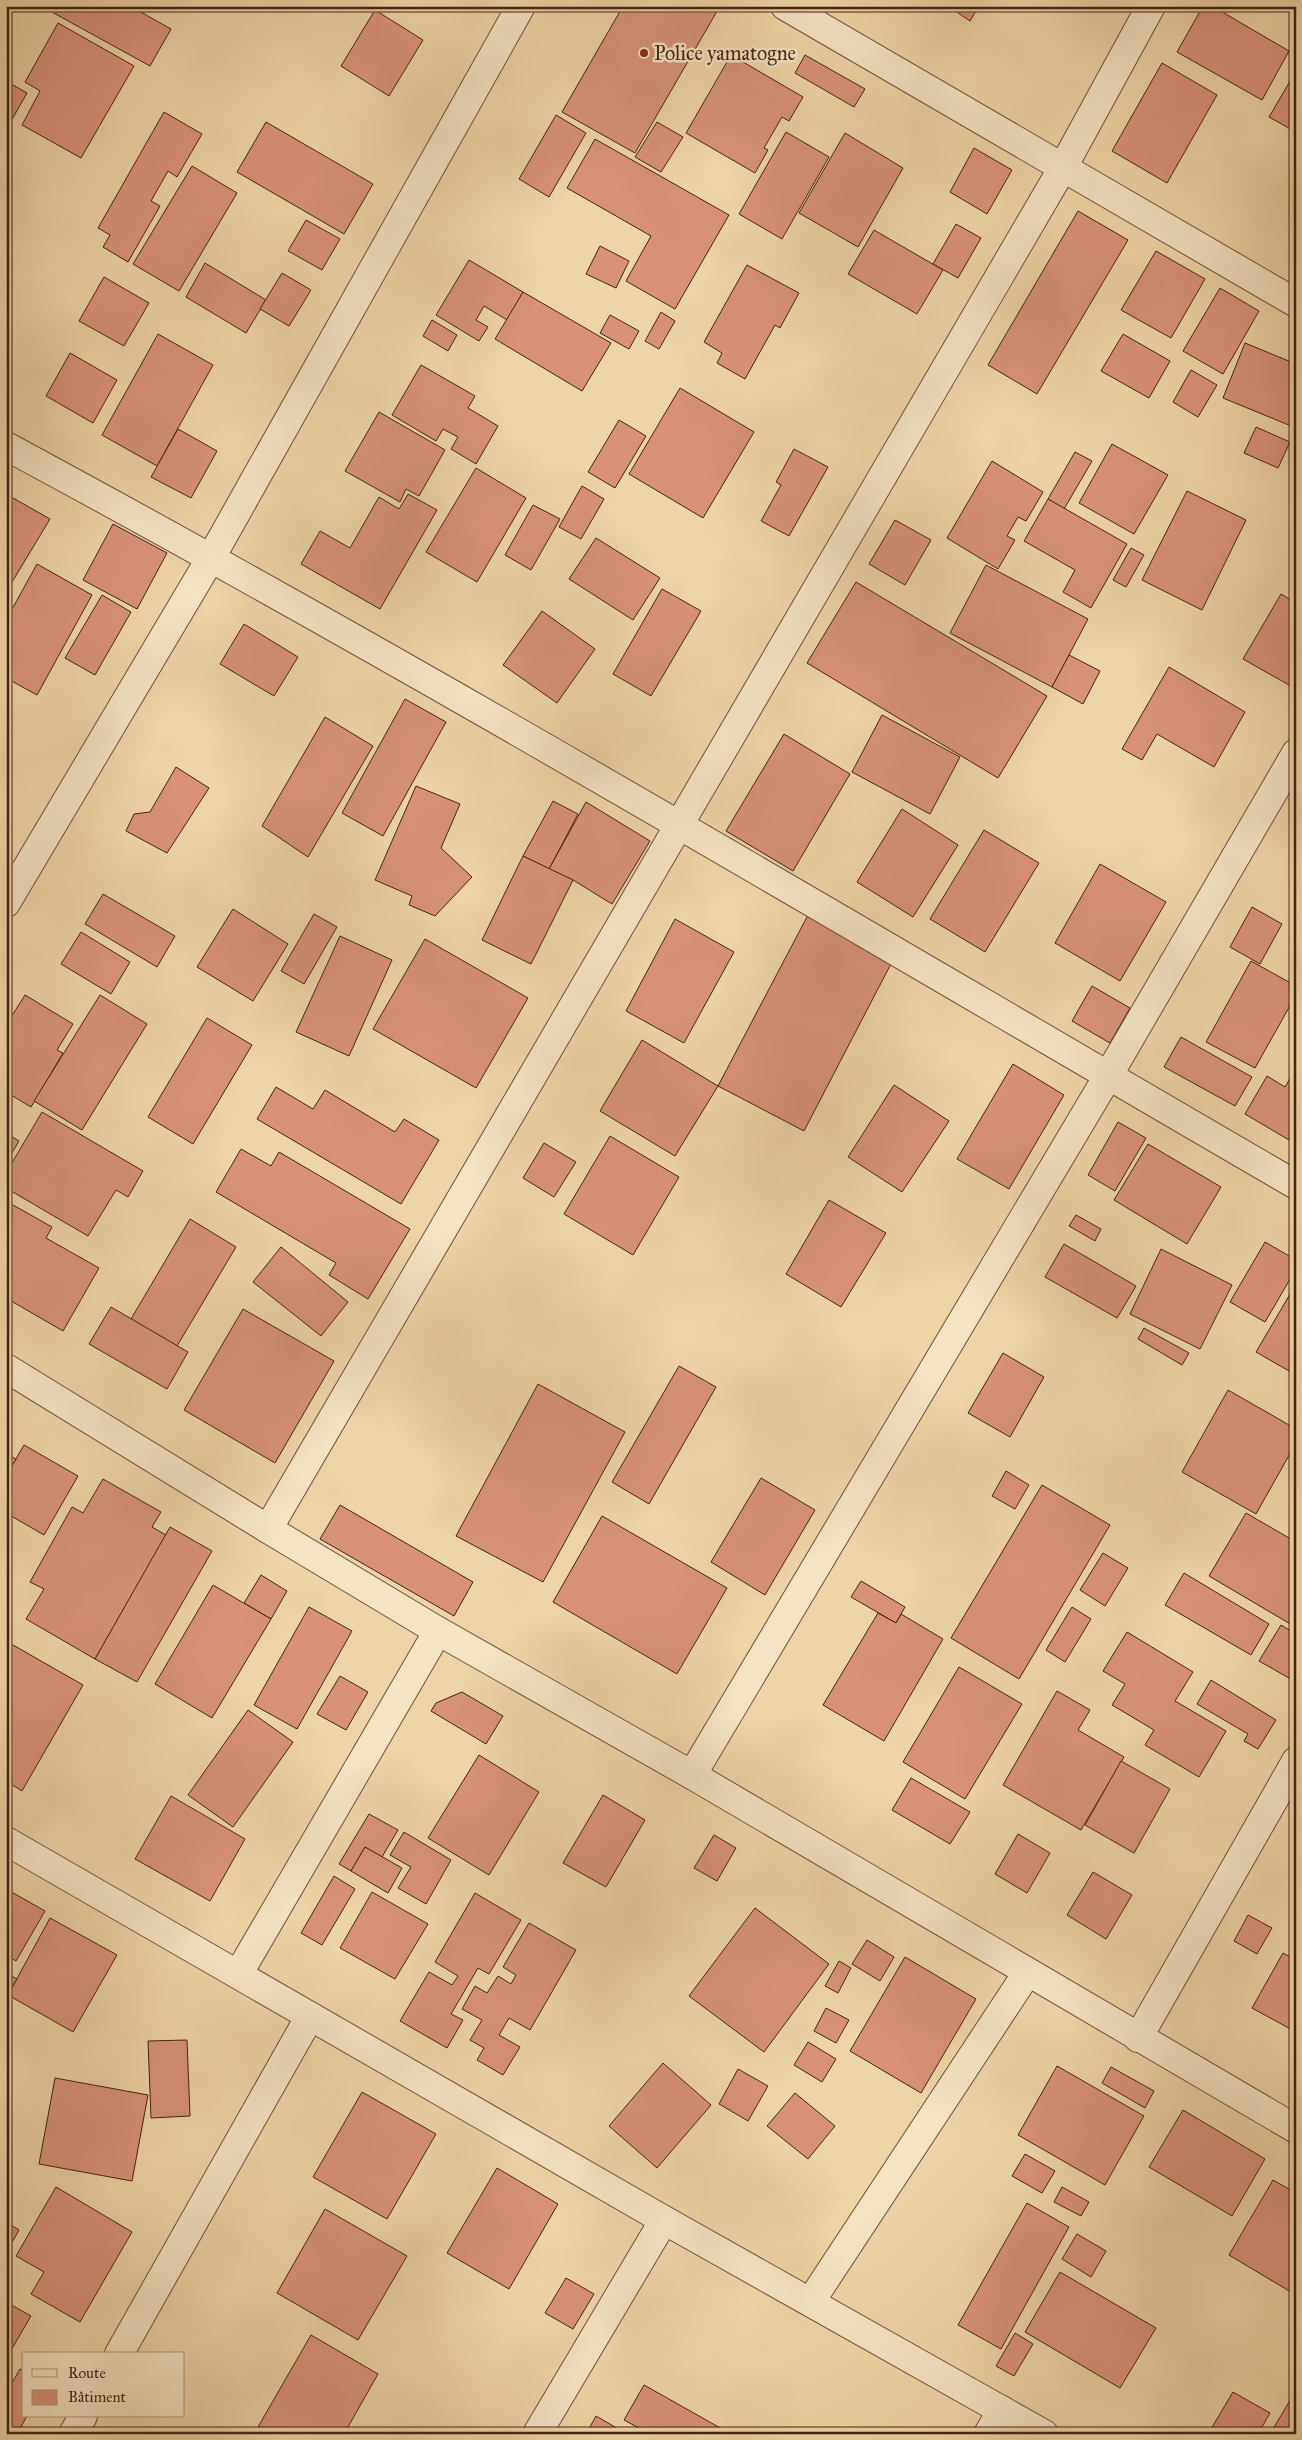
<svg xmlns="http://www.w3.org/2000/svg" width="1302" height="2440" font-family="'IM FELL Great Primer',serif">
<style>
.building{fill:#d99278;stroke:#452216}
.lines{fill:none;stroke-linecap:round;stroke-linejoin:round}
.minor-casing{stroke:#6f4f3a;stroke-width:30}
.minor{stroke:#f4e4c4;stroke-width:28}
.poi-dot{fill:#8f2418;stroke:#f4e4c4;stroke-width:2}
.labels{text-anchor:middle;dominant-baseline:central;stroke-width:5;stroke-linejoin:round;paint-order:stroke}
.poi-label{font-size:20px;fill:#452216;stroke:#f4e4c4;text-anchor:start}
</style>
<rect width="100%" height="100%" fill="#eed5a5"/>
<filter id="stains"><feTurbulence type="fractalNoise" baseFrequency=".004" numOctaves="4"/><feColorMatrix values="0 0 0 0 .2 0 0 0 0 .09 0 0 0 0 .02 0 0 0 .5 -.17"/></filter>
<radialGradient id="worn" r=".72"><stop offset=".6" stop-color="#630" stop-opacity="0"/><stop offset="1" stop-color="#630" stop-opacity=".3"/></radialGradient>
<g class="building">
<polygon points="41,6 130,6 171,29 150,66"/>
<polygon points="623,6 720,6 635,153 562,112"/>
<polygon points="952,6 979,6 970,21 951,8"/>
<polygon points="1080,6 1094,6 1090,12"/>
<polygon points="1203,6 1212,6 1289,51 1262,100 1177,52"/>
<polygon points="375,10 423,40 389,96 341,66"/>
<polygon points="58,23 134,66 81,158 22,125 40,91 25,82"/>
<polygon points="731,55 803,97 789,121 782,117 764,148 768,150 755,173 686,133"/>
<polygon points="805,55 865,89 854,107 795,73"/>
<polygon points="1162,63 1217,95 1167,183 1112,151"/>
<polygon points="1296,71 1296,132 1269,117"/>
<polygon points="6,81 27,93 6,130"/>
<polygon points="164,112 202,134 177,177 168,171 151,201 160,206 128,262 103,247 110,235 98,228"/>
<polygon points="556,115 586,133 549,197 519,179"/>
<polygon points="266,122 373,184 344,234 237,172"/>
<polygon points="657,122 683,137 661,172 635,157"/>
<polygon points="786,132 829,157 782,239 739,214"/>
<polygon points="845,133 903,168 858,247 799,213"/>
<polygon points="595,139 729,215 675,309 626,281 651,236 567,188"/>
<polygon points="974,148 1012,170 987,214 950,192"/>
<polygon points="192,166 237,193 179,291 133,264"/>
<polygon points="1078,211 1128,240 1037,394 988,365"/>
<polygon points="306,220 340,239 322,270 288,251"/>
<polygon points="956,224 981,238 958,278 933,264"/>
<polygon points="874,230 943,270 917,314 848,274"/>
<polygon points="600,246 629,261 616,288 586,274"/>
<polygon points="1156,251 1205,279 1171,338 1121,310"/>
<polygon points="469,260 523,292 507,320 484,306 476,320 488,327 479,341 436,315"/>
<polygon points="205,263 266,300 246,333 186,297"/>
<polygon points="747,265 799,293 780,328 775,325 745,379 717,363 722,353 704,342"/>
<polygon points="282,273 311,290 289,326 260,309"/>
<polygon points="104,277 149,303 124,346 79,321"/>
<polygon points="1220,288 1259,311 1223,374 1183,351"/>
<polygon points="523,292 611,343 582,391 495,339"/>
<polygon points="661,312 675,321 659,349 645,341"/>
<polygon points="610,315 639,331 629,349 600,333"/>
<polygon points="432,320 457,335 448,351 423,336"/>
<polygon points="158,334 213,365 157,466 102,435"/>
<polygon points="1123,334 1170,361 1149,398 1101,371"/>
<polygon points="1245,343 1296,364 1296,428 1223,398"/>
<polygon points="70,353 117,380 93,423 46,396"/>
<polygon points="421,365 475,396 468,408 498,426 476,464 451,449 458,437 443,429 436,441 392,415"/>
<polygon points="1191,370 1217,385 1198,417 1173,402"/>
<polygon points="680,388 754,432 703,518 629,474"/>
<polygon points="379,412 445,450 419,496 406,489 400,502 345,471"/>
<polygon points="619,420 646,436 615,488 588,472"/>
<polygon points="1256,427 1290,442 1278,468 1244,453"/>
<polygon points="178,429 217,451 191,498 151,477"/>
<polygon points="1112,444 1168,475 1134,534 1079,503"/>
<polygon points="794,449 828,467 789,536 761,521 781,485 776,482"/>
<polygon points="1075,452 1092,461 1064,509 1048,499"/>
<polygon points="992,461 1043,492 1026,521 1018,517 1007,536 1015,540 998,569 947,538"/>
<polygon points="476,468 526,498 477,582 426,552"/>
<polygon points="582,486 604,499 581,539 559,527"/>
<polygon points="1187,491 1246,520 1202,610 1142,580"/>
<polygon points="6,494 50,519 6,592"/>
<polygon points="408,494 437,510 380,609 301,564 320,531 350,548 379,497 399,509"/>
<polygon points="1048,499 1127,544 1091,608 1063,592 1075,570 1024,541"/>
<polygon points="533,505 560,519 531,570 505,555"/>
<polygon points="895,520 931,540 905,585 869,564"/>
<polygon points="113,524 167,553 137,609 83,580"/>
<polygon points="596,538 660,578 633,620 569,579"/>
<polygon points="1131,548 1144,555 1126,587 1113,580"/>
<polygon points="37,564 92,595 37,695 6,678 6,620"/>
<polygon points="986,565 1088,619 1052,687 950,633"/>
<polygon points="856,582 1047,696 998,778 807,663"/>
<polygon points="662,589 701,611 651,696 613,674"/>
<polygon points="1281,594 1296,603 1296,689 1243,659"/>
<polygon points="102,595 131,612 95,675 65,658"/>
<polygon points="542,611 595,649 557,703 503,665"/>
<polygon points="244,624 298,657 274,696 220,664"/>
<polygon points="1069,655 1100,671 1083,704 1052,687"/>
<polygon points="1169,667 1245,712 1214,767 1157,734 1142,760 1122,749"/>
<polygon points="405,699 446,722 383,836 342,813"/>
<polygon points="882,715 960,757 930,814 852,772"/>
<polygon points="325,717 373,746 308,857 262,826"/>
<polygon points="784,734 850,774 793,871 726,831"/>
<polygon points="176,767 209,788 167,853 126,831 134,814 150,812"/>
<polygon points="416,786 460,804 441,848 472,877 435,916 409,905 412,896 375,880"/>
<polygon points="553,801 578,814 549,869 523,856"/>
<polygon points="586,802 650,841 612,904 573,880 549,869"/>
<polygon points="902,809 958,845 913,917 857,882"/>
<polygon points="984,830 1039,863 985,952 930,919"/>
<polygon points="523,856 573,880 531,964 482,940"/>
<polygon points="1100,864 1166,902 1120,981 1055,943"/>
<polygon points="103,894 175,936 157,967 85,924"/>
<polygon points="1252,907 1282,924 1260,964 1230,947"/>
<polygon points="233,909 288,944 253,1001 197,967"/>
<polygon points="314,914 337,927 304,984 281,971"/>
<polygon points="808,915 893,960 804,1131 718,1086"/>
<polygon points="675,919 734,952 684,1043 626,1011"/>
<polygon points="81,932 130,962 111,994 61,964"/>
<polygon points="340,936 392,960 349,1056 296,1032"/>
<polygon points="425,939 528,998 476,1088 373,1029"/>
<polygon points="1251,961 1296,986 1296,995 1255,1068 1206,1042"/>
<polygon points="1092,986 1130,1008 1110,1043 1072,1021"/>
<polygon points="25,995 73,1024 57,1050 63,1053 31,1107 6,1092 6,1025"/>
<polygon points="100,995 147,1024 82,1130 34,1101"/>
<polygon points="207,1018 252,1045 193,1144 148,1117"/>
<polygon points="1181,1037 1252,1077 1235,1106 1164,1067"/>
<polygon points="642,1040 718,1086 675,1156 600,1111"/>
<polygon points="1013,1064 1064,1095 1009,1189 957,1159"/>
<polygon points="1296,1068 1296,1128 1289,1140 1245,1114 1267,1076 1285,1087"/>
<polygon points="894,1085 949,1121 902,1192 848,1157"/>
<polygon points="276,1087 313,1109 325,1090 395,1132 404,1119 439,1140 401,1204 257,1119"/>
<polygon points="42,1112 143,1171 128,1197 116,1190 88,1236 6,1188 6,1173"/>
<polygon points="1118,1122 1146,1138 1115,1191 1088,1175"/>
<polygon points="6,1133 19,1141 6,1163"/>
<polygon points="610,1136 679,1177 633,1255 564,1214"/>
<polygon points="544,1143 576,1162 554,1197 523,1178"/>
<polygon points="1148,1144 1221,1187 1187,1244 1114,1200"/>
<polygon points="241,1149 271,1166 279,1152 410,1229 368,1299 329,1275 336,1263 216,1192"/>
<polygon points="829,1200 886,1233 841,1307 786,1274"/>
<polygon points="6,1201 52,1227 46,1238 99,1268 63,1331 6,1298"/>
<polygon points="1076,1215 1101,1229 1095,1241 1069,1226"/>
<polygon points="190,1219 236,1247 177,1346 131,1319"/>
<polygon points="1265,1242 1296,1260 1296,1269 1265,1322 1230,1302"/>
<polygon points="1064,1244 1136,1286 1117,1318 1045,1277"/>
<polygon points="281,1247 348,1302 321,1336 253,1282"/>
<polygon points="1161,1249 1232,1285 1200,1349 1130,1314"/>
<polygon points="1296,1284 1296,1375 1256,1352"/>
<polygon points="111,1307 188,1352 167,1389 89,1344"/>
<polygon points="243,1309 334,1361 275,1463 184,1410"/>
<polygon points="1144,1328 1189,1353 1182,1365 1138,1339"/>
<polygon points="1003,1353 1044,1377 1010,1437 968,1413"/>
<polygon points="679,1366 716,1387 649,1504 612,1482"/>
<polygon points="538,1384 625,1432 543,1582 456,1536"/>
<polygon points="1228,1390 1296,1429 1296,1443 1256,1514 1182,1472"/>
<polygon points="24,1445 78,1476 44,1535 6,1513 6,1476"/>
<polygon points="6,1454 16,1459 6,1476"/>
<polygon points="1006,1471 1029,1485 1015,1509 992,1496"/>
<polygon points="761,1478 815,1510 765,1595 711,1562"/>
<polygon points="103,1479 161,1512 152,1527 166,1535 95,1659 26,1619 44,1589 30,1582 72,1507 83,1513"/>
<polygon points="1042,1485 1110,1525 1019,1679 951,1638"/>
<polygon points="340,1505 473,1582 454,1616 320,1539"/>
<polygon points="1246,1513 1296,1542 1296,1618 1292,1625 1209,1576"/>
<polygon points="602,1516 727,1588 677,1674 553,1602"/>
<polygon points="170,1527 212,1551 137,1682 95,1659"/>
<polygon points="1103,1553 1128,1568 1105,1606 1080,1590"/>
<polygon points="1184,1573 1269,1624 1251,1655 1165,1605"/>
<polygon points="261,1575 287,1591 271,1619 244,1603"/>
<polygon points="861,1581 905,1607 896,1623 851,1597"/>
<polygon points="213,1585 271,1619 212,1718 155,1684"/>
<polygon points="309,1607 352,1631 297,1729 254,1705"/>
<polygon points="1072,1607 1091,1619 1065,1662 1046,1650"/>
<polygon points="878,1613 896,1623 901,1614 943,1639 884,1741 823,1705"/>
<polygon points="1281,1625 1296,1634 1296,1682 1259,1661"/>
<polygon points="1127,1632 1193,1672 1175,1701 1226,1731 1199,1777 1145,1745 1154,1730 1112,1705 1125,1684 1103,1671"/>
<polygon points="6,1641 83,1685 22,1791 6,1781"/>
<polygon points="959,1667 1022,1704 965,1799 903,1762"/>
<polygon points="340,1676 368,1692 346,1730 317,1714"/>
<polygon points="1211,1680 1276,1720 1258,1749 1244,1741 1248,1734 1197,1704"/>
<polygon points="1057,1691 1090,1710 1078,1730 1124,1757 1081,1830 1003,1785"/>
<polygon points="462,1692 503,1716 486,1744 431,1711 436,1703"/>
<polygon points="248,1710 293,1742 233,1827 188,1795"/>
<polygon points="479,1755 539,1792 489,1875 428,1838"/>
<polygon points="1121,1761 1170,1789 1134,1853 1085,1825"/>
<polygon points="911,1778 970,1812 950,1844 892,1810"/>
<polygon points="603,1795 645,1820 606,1887 563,1863"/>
<polygon points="171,1796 245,1839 210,1901 135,1859"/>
<polygon points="369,1814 398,1830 382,1857 365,1847 351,1871 339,1864"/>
<polygon points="404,1832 451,1860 426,1904 398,1888 411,1867 390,1855"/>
<polygon points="1018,1834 1050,1853 1027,1893 995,1874"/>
<polygon points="714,1835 736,1848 717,1881 694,1868"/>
<polygon points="365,1847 402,1868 388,1893 351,1871"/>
<polygon points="1093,1872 1132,1895 1106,1939 1067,1915"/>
<polygon points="334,1876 355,1889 322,1945 301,1933"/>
<polygon points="8,1890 45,1911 16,1961 6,1955 6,1894"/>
<polygon points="372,1892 428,1924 395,1979 340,1948"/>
<polygon points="475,1893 521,1920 489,1974 478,1968 451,2014 463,2020 447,2048 400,2021 429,1972 452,1985 458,1976 435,1962"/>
<polygon points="755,1908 829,1964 764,2052 689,1996"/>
<polygon points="1248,1915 1272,1928 1257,1954 1234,1941"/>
<polygon points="50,1918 117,1955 73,2032 8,1995"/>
<polygon points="529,1923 576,1950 530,2030 509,2018 499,2035 520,2047 503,2075 477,2060 484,2048 470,2040 482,2020 462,2009 475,1986 487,1993 498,1976 511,1984 516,1975 503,1967"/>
<polygon points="867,1940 894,1957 880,1981 852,1964"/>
<polygon points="1283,1953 1296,1960 1296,2032 1252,2008"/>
<polygon points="905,1957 976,1999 921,2093 850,2051"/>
<polygon points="839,1961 851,1968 838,1993 825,1986"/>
<polygon points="6,1973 17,1979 6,1997"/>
<polygon points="826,2008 849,2020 836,2043 814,2031"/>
<polygon points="187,2040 190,2116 151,2118 148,2041"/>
<polygon points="808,2042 836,2059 822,2082 794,2065"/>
<polygon points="663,2063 711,2105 657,2168 609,2126"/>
<polygon points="1057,2066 1144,2116 1105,2185 1018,2135"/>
<polygon points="1111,2067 1154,2091 1145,2108 1102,2083"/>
<polygon points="738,2069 768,2086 748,2121 719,2104"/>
<polygon points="55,2078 148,2095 132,2181 39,2164"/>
<polygon points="362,2092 436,2134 387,2219 313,2177"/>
<polygon points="795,2093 835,2126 808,2159 767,2126"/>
<polygon points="1183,2110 1265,2159 1232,2216 1149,2167"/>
<polygon points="1025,2154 1055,2171 1042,2193 1012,2176"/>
<polygon points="497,2168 558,2204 509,2289 447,2253"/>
<polygon points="1273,2180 1296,2193 1296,2295 1229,2255"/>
<polygon points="56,2187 132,2232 80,2322 31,2294 44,2272 16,2256"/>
<polygon points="1062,2187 1089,2202 1081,2216 1054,2202"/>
<polygon points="1027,2203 1069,2227 1001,2349 958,2325"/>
<polygon points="325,2209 407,2256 358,2340 277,2293"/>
<polygon points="6,2222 19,2230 6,2253"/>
<polygon points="1077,2234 1106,2251 1091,2277 1062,2259"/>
<polygon points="1060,2272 1156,2328 1120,2388 1025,2332"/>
<polygon points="566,2278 594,2294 573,2329 545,2313"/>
<polygon points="6,2302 31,2316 6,2359"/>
<polygon points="1015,2333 1033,2344 1014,2376 996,2366"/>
<polygon points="311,2335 378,2374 344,2434 270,2434 258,2427"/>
<polygon points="20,2369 24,2371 24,2416 27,2416 18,2432 6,2426 6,2393"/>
<polygon points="644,2385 731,2434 650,2434 624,2420"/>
<polygon points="1233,2392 1270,2413 1258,2434 1208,2434"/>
<polygon points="1295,2392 1296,2434 1270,2434"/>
<polygon points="596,2416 627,2434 586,2434"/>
</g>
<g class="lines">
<defs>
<g id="minor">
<polyline points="785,6 1296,303"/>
<path d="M6,446c436,235 861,490 1290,739"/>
<polyline points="6,903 212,556 521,6"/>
<polyline points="6,1368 268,1529 438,1631 692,1775 1296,2129"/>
<polyline points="268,1529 1062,169 1151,6"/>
<polyline points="692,1775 1108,1076 1296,753"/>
<polyline points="6,1841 664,2220 1044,2434"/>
<polyline points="239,1973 438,1631"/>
<polyline points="1138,2038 1296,1761"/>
<polyline points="811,2301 1027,1973"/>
<polyline points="119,2354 310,2016"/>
<polyline points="73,2434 83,2416"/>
<polyline points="537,2434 664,2220"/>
<polyline points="988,2434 1002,2410"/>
</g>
</defs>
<use href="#minor" class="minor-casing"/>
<use href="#minor" class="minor"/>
</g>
<circle class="poi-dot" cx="644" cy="53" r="5"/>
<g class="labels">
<g class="poi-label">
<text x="654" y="53">Police yamatogne</text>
</g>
</g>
<rect width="1302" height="2440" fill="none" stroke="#eed5a5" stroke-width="25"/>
<rect x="8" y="8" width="1287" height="2425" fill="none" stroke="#452216" stroke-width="2.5"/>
<rect x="12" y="12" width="1277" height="2415" fill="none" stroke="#452216"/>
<rect x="22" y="2352" width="162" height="65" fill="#f4e4c4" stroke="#ae967e"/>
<rect x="32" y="2369" width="25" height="8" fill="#f4e4c4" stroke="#ae967e"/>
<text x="68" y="2378" font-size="15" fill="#452216">Route</text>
<rect x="32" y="2390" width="25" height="15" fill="#d99278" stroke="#ae967e"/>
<text x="68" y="2402" font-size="15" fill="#452216">Bâtiment</text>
<rect width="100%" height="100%" filter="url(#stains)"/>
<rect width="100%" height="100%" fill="url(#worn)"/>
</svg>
